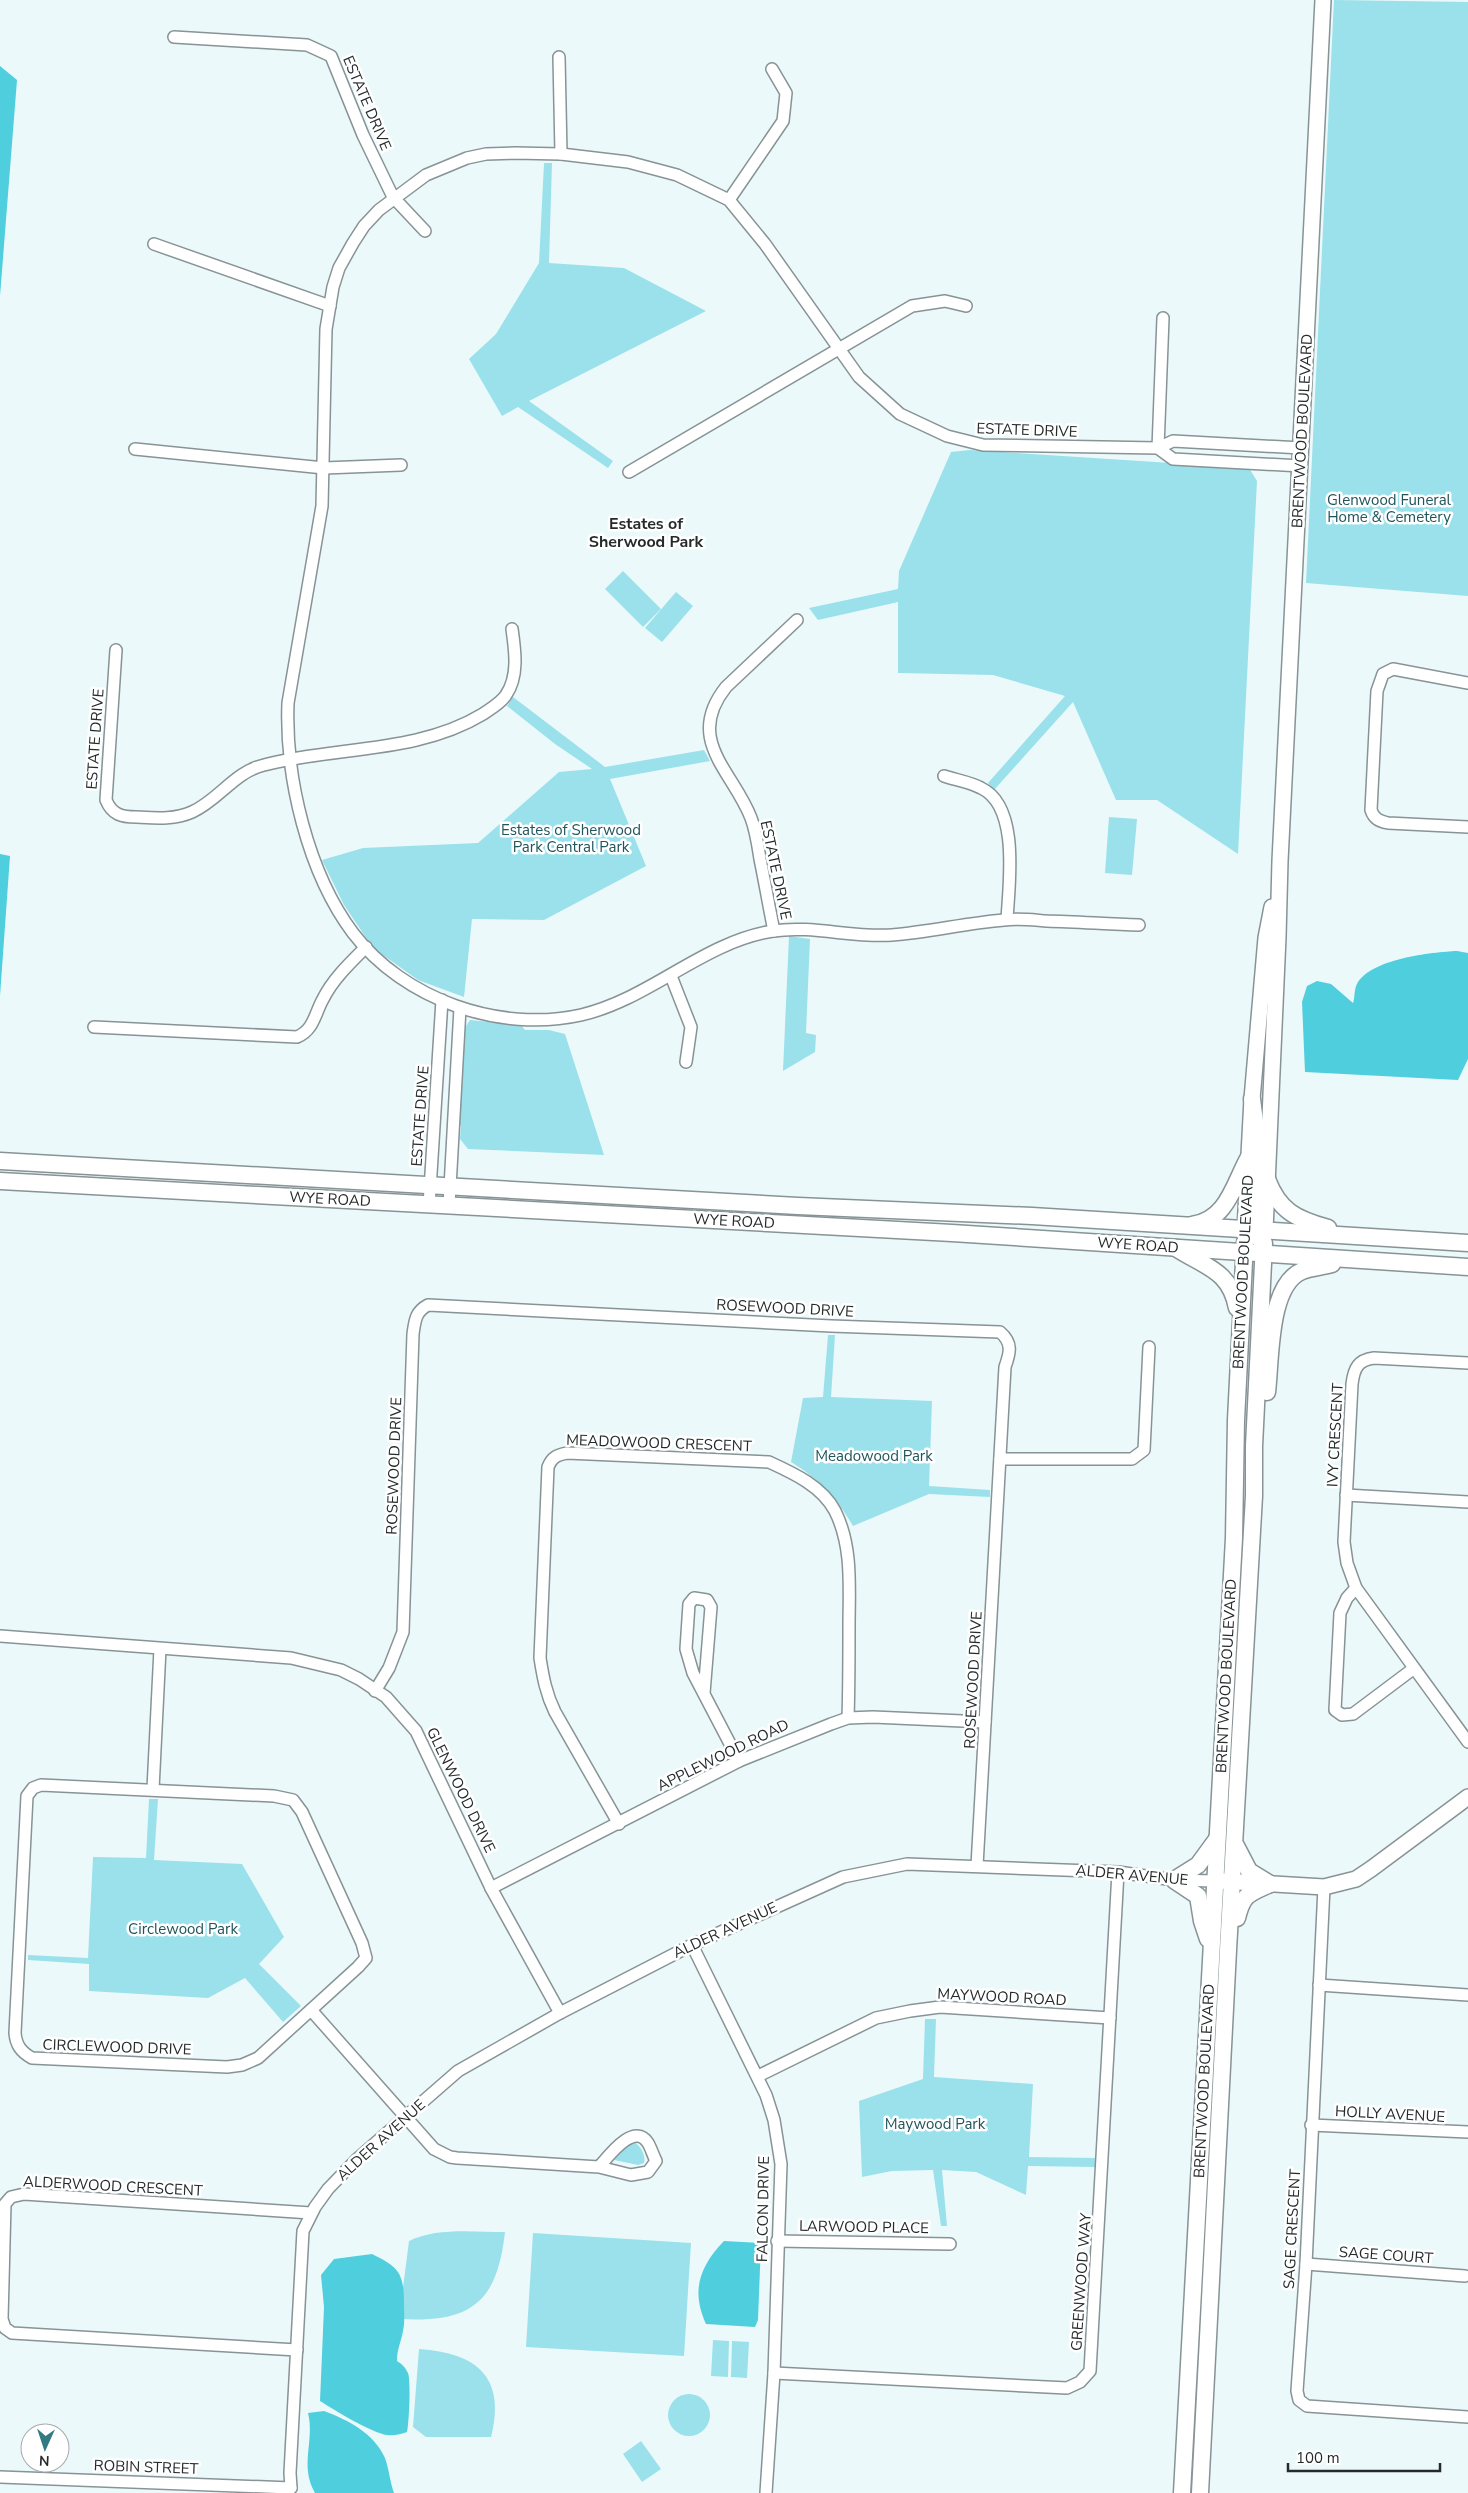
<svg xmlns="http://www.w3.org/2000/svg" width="1468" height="2493" font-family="'Nunito Sans',sans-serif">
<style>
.green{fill:#9ae1eb}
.forest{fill:#4fcede}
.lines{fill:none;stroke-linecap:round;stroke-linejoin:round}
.minor-casing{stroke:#879395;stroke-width:14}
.tertiary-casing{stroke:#879395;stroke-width:18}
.secondary-casing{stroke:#879395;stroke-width:19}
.minor{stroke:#fff;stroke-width:11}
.tertiary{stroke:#fff;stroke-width:15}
.secondary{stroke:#fff;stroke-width:16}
.labels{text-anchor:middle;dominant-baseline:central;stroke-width:5;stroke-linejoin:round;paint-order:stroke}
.street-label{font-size:15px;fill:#252a2a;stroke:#fff}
.park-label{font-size:15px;fill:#20555c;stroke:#fff}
.neighbourhood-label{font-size:16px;font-weight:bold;fill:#252a2a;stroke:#fff}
</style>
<rect width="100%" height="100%" fill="#ecf9fb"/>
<g class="green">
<polygon points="1334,0 1468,2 1468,596 1306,583"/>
<polygon points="544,163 552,163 549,263 624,268 706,311 529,401 613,461 608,468 518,407 502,416 469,359 496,334 539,263"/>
<polygon points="970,450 1249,468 1257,481 1238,854 1157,800 1116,800 1073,702 994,790 988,783 1065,696 993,675 898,673 898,602 818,620 809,608 898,589 899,571 951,452"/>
<polygon points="623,571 661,609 643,627 605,589"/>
<polygon points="676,592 693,606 662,642 645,628"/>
<polygon points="513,697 605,767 704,750 710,761 610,779 646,866 544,920 472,919 464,997 418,980 373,948 344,905 322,860 363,848 478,843 559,772 592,769 555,744 507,706"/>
<polygon points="1109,817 1137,819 1132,875 1105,873"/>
<polygon points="789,936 810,939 806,1033 816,1035 815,1052 783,1071"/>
<polygon points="470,1020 521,1025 525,1030 549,1030 565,1034 604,1155 468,1149 460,1139 461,1126 458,1123 462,1032"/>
<path d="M828,1335h7l-4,62 101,4 -3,85 61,4v7l-61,-3 -76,32c-16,-28 -34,-47 -62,-64l12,-64 20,-1z"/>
<polygon points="149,1799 158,1799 154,1860 242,1864 284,1937 259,1964 301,2006 283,2022 245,1978 208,1998 89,1991 89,1964 28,1960 28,1955 88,1958 93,1857 146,1858"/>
<polygon points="925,2019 936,2019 934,2077 1033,2084 1029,2157 1097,2158 1096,2167 1028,2166 1026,2195 976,2172 942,2170 947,2226 941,2226 933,2170 892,2171 862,2177 859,2101 923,2079"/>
<path d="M634,2142c7,4 12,14 10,21l-6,2 -24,-5 15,-17z"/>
<path d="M505,2232c-8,72 -35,91 -106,87l10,-78c27,-14 66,-9 96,-9z"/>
<polygon points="533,2233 691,2243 684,2356 526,2347"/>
<polygon points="713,2340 729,2341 728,2377 711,2376"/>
<polygon points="732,2341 749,2342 747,2378 731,2377"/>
<path d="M419,2349c58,4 87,28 72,88h-65l-13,-10z"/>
<circle cx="689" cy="2415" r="21"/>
<polygon points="641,2441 661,2469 642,2482 623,2454"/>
</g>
<g class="forest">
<polygon points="0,66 17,80 0,296"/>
<polygon points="0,854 10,856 0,996"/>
<path d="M1457,951l11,2v106l-10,21 -153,-8 -3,-70 5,-16 10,-5 14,3 22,19c2,-5 1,-14 4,-19 13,-25 75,-32 100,-33z"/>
<path d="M724,2241l37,2 -3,77 -3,7 -49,-3c-15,-33 -7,-57 18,-83z"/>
<path d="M372,2254c27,13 32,19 32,50 0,8 1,18 -1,27 -2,11 -6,18 -6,30 5,3 8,6 11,12 3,7 1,51 -1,59 -6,2 -13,4 -20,3 -15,-2 -53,-25 -67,-34l4,-94 -3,-32 13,-16z"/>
<path d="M324,2411c24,9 50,22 61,47 4,11 5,24 9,35h-79c-16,-28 0,-52 -7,-80z"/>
</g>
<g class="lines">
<defs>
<g id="minor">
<polyline points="174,37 307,45 331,56 363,135 393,197 425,231"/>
<polyline points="559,57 561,154"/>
<polyline points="729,200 783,121 786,93 772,69"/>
<polyline points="154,244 330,306"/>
<polyline points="1158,448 1173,459 1301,466"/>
<polyline points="1158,448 1163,318"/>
<polyline points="135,449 324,468 401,465"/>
<polyline points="629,472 912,306 945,301 966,306"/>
<path d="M116,650l-10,150c6,15 16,17 30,17 19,1 38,3 56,-5 27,-12 42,-40 72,-47 72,-19 153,-11 219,-51 7,-5 18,-11 23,-19 13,-19 9,-45 6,-66"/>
<path d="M1468,683l-75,-14 -10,5 -6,17 -6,119c3,9 8,11 17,13l80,4"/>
<path d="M944,776c12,4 26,6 37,12 39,18 28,96 26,131"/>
<path d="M1139,925c-30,-1 -61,-3 -92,-4 -14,-1 -29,-3 -43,-1 -37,3 -75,12 -112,15 -39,3 -80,-10 -119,-4 -70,11 -123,68 -192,84 -81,18 -177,-15 -228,-82 -45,-60 -68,-155 -65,-230l34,-197 4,-177 7,-42 6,-19 14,-25 11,-17 15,-16 47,-35 41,-17 19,-4 29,-1 46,1 67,8 49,13 52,25 36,44 94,133 41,37 47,22 36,9 175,3 15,-7 128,7"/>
<path d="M774,931c-5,-24 -9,-48 -14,-72 -2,-13 -4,-28 -9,-41 -18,-47 -67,-78 -25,-131l71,-67"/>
<polyline points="671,976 691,1027 686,1062"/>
<path d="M94,1027l203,10c17,-7 18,-24 26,-38 10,-20 27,-36 43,-52"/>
<polyline points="429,1205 442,1000"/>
<polyline points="449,1205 460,1008"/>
<path d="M1468,1363l-94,-5c-16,2 -20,10 -22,26l-8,158 3,21 9,25 112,154"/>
<polyline points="1000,1459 1132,1459 1144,1450 1149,1347"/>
<polyline points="1346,1495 1468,1502"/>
<polyline points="1356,1588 1347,1598 1340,1613 1335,1710 1342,1715 1353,1714 1413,1669"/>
<polyline points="0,1636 291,1658 341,1670 359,1679 386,1697 416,1731 491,1888 560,2013"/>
<path d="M375,1691l14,-23 14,-36 10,-298c2,-13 2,-22 15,-29l403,21 169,6c13,11 10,21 5,35l-28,499"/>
<polyline points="704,1693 711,1607 707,1600 694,1598 689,1604 686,1649 693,1673 739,1761"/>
<path d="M41,1785l233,11 19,4 9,12 60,131 4,15 -8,9 -100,91 -16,7 -15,2 -195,-9c-11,-6 -16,-13 -17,-25l12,-237 6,-8z"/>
<polyline points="153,1789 160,1649"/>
<path d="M619,1824l-64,-112c-9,-18 -12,-35 -15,-54l8,-191c4,-10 9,-12 19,-14l202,9c24,11 53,24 66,49 18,36 14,77 14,116 0,30 0,61 -1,91"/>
<polyline points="1324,1887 1306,2264 1297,2391 1299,2400 1307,2406 1468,2417"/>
<polyline points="491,1888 739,1761 831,1724 848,1718 873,1717 985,1722"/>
<polyline points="692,1945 766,2095 774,2120 781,2164 774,2373 766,2493"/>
<polyline points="1319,1985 1468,1995"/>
<path d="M311,2010l123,139 16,8 7,1 142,9 32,8 17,-3 8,-11c-3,-6 -5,-13 -8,-18 -14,-22 -40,14 -49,24"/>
<polyline points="758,2076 876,2018 910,2011 940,2007 1110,2018"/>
<polyline points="1311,2125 1468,2132"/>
<polyline points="777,2241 950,2244"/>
<polyline points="1306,2264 1465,2276"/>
<polyline points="297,2350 12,2333 5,2328 2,2319 5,2204 11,2197 24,2194 311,2213"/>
<polyline points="774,2373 1067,2388 1080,2382 1090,2371 1118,1872"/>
<polyline points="0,2477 291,2488"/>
<polyline points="291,2488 290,2473 303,2231 315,2207 328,2189 356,2160 458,2071 560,2013 692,1945 843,1877 907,1864 1118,1872 1174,1880 1215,1881"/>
</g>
<g id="tertiary">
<polyline points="1245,1229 1252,1099 1266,938 1272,907"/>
<polyline points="1265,1230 1278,937 1280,861 1323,0"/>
<polyline points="1221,1881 1324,1887 1356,1879 1371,1869 1468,1797"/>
</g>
<g id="secondary">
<polyline points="1252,1099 1259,1152 1257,1218 1260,1240"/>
<polyline points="0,1161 798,1206 1032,1216 1468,1243"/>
<path d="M1267,1179c12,32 29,40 61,49"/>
<polyline points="0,1181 952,1233 1468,1267"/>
<path d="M1192,1225c36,-5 42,-42 57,-68"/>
<path d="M1176,1248c29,19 54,22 61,60"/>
<path d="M1267,1392c4,-32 1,-107 35,-121 9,-4 21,-4 30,-7"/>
<polyline points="1236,1846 1249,1871 1270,1884"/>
<path d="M1237,1918c6,-24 11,-24 33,-34"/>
<polyline points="1208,1939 1202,1921 1198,1896 1174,1880 1198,1865 1217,1839"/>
<polyline points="1182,2493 1234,1538 1236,1420 1245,1242"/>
<path d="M1200,2493c15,-332 35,-665 54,-997v-50l10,-203"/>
</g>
</defs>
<use href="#minor" class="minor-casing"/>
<use href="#tertiary" class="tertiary-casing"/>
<use href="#secondary" class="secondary-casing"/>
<use href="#minor" class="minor"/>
<use href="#tertiary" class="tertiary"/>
<use href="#secondary" class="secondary"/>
</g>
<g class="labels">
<g class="street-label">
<text transform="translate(367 103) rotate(67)">ESTATE DRIVE</text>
<text transform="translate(1027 430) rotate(2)">ESTATE DRIVE</text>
<text transform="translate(1302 431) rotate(-87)">BRENTWOOD BOULEVARD</text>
<text transform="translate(95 739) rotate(-86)">ESTATE DRIVE</text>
<text transform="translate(776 870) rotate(78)">ESTATE DRIVE</text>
<text transform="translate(420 1116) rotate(-86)">ESTATE DRIVE</text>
<text transform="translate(330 1199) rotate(3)">WYE ROAD</text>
<text transform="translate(734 1221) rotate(3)">WYE ROAD</text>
<text transform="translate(1138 1245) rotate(4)">WYE ROAD</text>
<text transform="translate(1243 1272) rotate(-87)">BRENTWOOD BOULEVARD</text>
<text transform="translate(785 1308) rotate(3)">ROSEWOOD DRIVE</text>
<text transform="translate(1335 1435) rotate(-87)">IVY CRESCENT</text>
<text transform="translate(659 1443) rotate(2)">MEADOWOOD CRESCENT</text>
<text transform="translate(394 1466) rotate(-88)">ROSEWOOD DRIVE</text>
<text transform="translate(1226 1676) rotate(-87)">BRENTWOOD BOULEVARD</text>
<text transform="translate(973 1680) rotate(-87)">ROSEWOOD DRIVE</text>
<text transform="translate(723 1755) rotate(-26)">APPLEWOOD ROAD</text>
<text transform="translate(461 1790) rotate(64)">GLENWOOD DRIVE</text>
<text transform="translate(1132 1875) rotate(5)">ALDER AVENUE</text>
<text transform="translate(725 1930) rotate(-25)">ALDER AVENUE</text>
<text transform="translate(1002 1997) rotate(3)">MAYWOOD ROAD</text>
<text transform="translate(117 2047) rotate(2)">CIRCLEWOOD DRIVE</text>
<text transform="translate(1204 2081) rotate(-87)">BRENTWOOD BOULEVARD</text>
<text transform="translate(1390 2114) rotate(3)">HOLLY AVENUE</text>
<text transform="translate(381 2140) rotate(-42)">ALDER AVENUE</text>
<text transform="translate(113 2186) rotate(3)">ALDERWOOD CRESCENT</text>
<text transform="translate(763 2209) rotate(-89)">FALCON DRIVE</text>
<text transform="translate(864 2227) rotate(1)">LARWOOD PLACE</text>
<text transform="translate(1292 2229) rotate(-87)">SAGE CRESCENT</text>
<text transform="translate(1386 2255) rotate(4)">SAGE COURT</text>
<text transform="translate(1081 2282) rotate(-86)">GREENWOOD WAY</text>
<text transform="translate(146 2467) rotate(2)">ROBIN STREET</text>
</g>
<g class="park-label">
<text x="1389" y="500">Glenwood Funeral<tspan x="1389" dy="17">Home &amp; Cemetery</tspan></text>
<text x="571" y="830">Estates of Sherwood<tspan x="571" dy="17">Park Central Park</tspan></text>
<text x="874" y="1456">Meadowood Park</text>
<text x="183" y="1929">Circlewood Park</text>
<text x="935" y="2124">Maywood Park</text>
</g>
<g class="neighbourhood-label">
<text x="646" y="524">Estates of<tspan x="646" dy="18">Sherwood Park</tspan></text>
</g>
</g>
<g transform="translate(45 2448) rotate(183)"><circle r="24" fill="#ffffff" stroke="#a8aaaa"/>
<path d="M0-4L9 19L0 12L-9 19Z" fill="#337a84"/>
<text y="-8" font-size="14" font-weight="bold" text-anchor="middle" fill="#252a2a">N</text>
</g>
<path d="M1288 2463v8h152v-8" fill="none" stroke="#252a2a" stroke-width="2.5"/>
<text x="1296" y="2463" font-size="15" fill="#252a2a" stroke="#ffffff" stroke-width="4" paint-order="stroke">100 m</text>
</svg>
